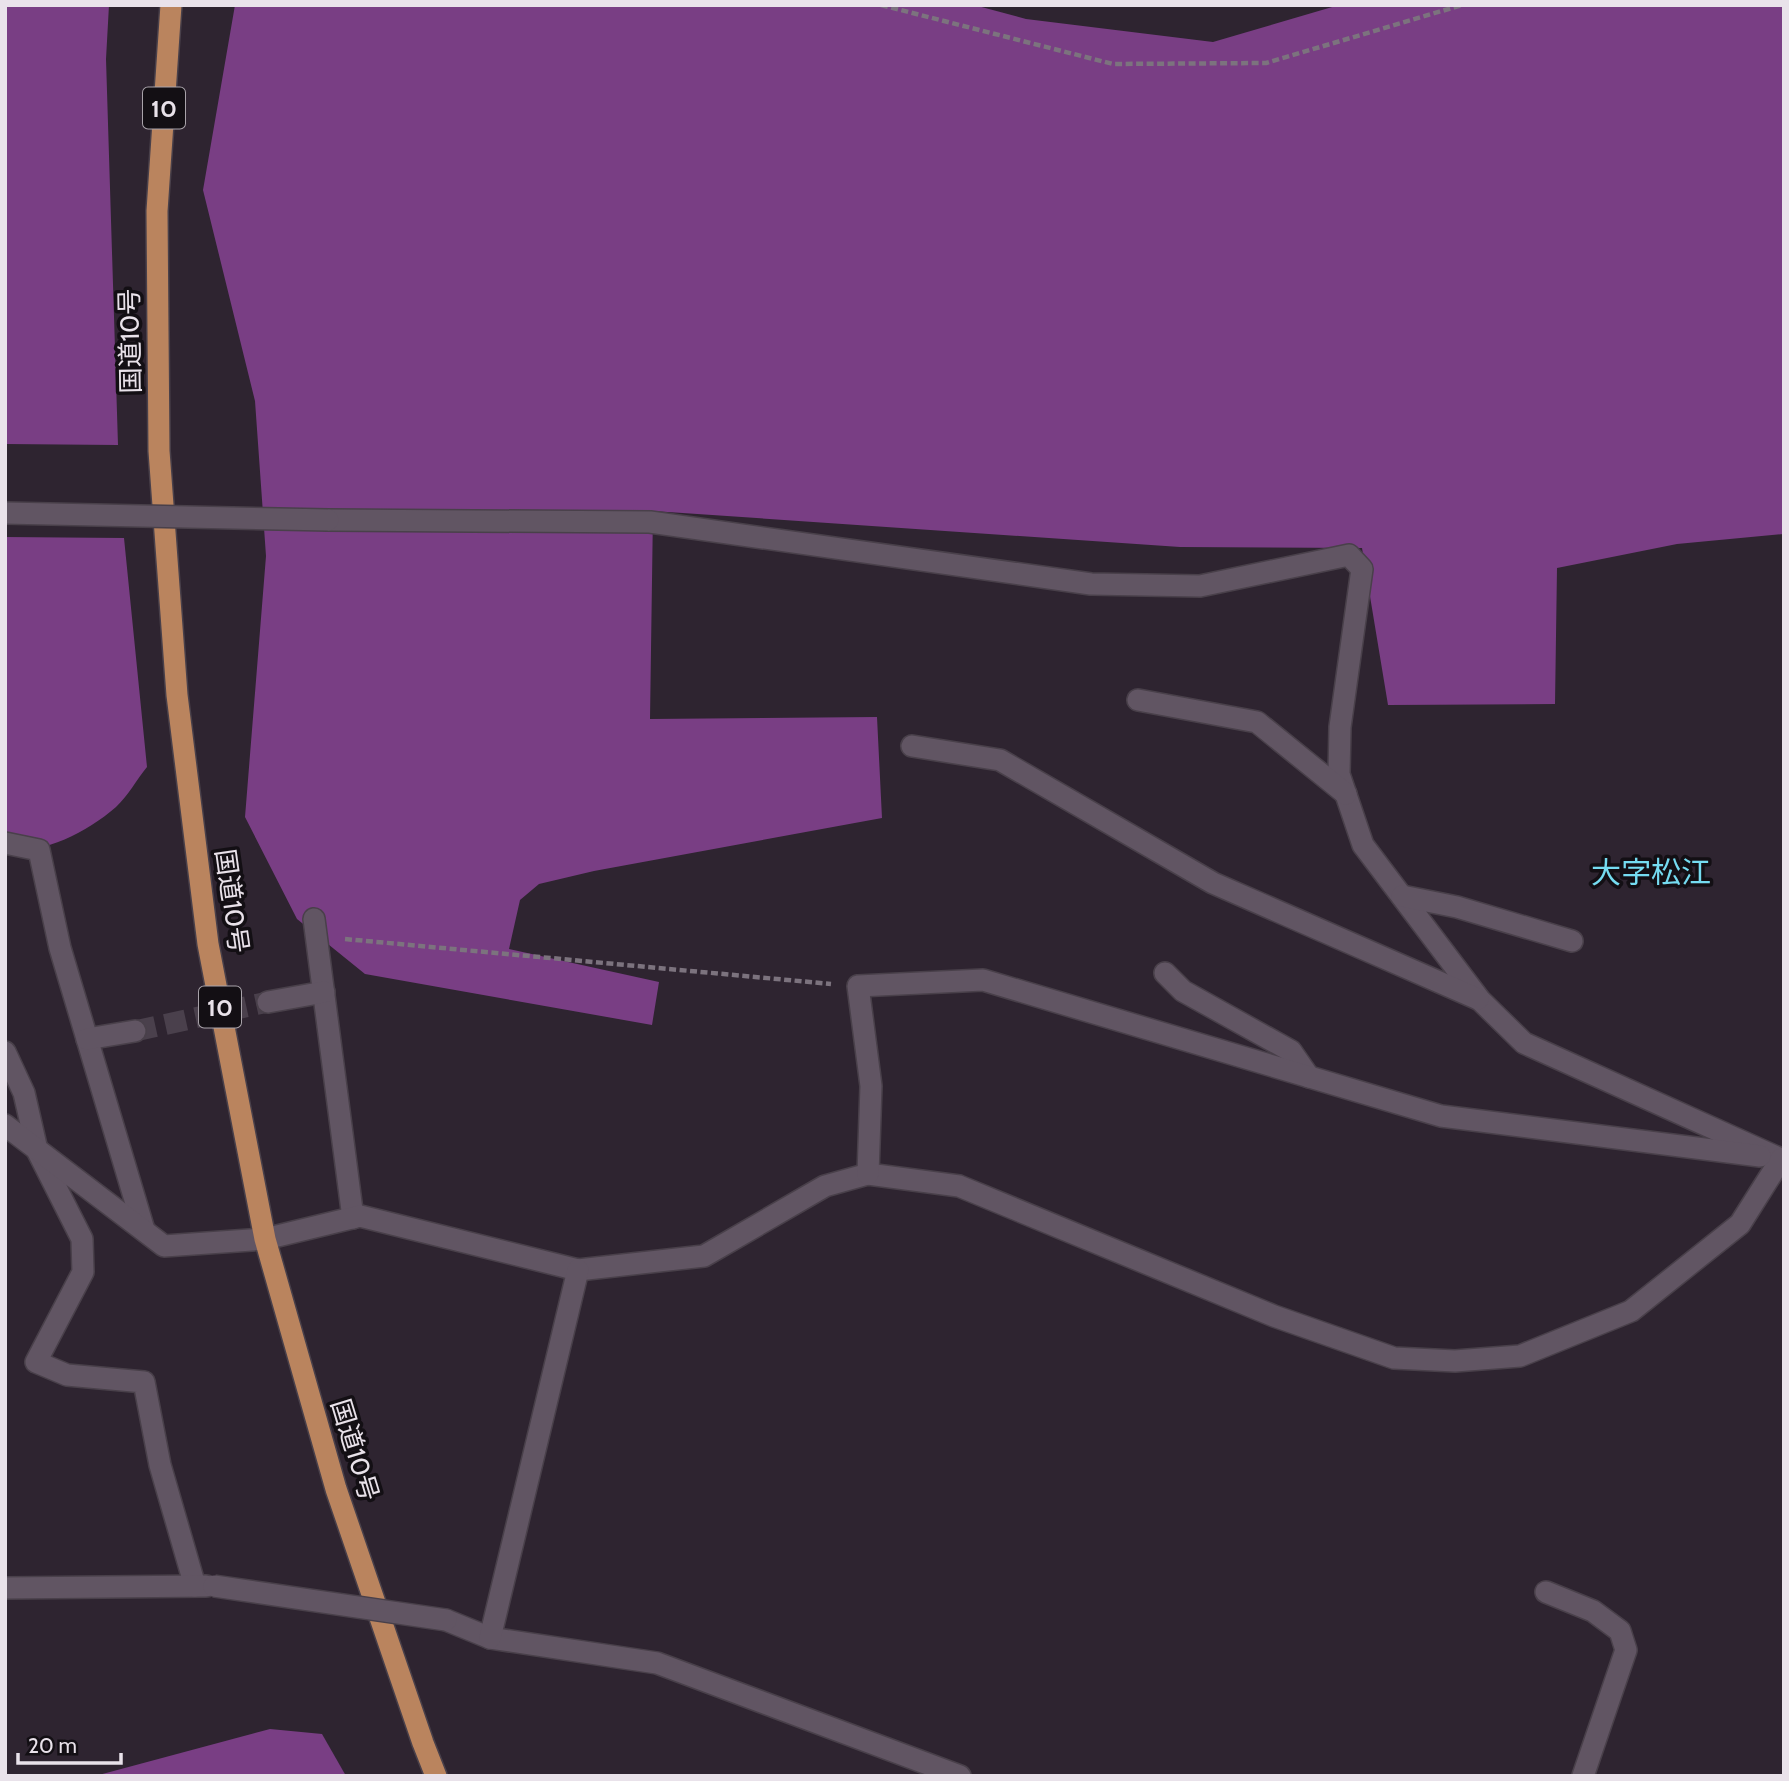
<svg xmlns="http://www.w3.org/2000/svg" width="1789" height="1781" font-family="Cabin,'Noto Sans JP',sans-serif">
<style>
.forest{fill:#793e84}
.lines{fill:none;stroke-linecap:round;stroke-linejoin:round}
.minor-tunnel{stroke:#4a404c;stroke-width:21;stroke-dasharray:21 10;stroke-linecap:butt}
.minor-casing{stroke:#49404a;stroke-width:24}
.trunk-casing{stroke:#49404a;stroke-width:24}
.path{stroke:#7c737e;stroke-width:4.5;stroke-dasharray:7 3.5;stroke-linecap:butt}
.minor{stroke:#615563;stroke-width:21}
.trunk{stroke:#ba845e;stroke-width:21}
.minor-bridge-casing{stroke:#49404a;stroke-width:24;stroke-linecap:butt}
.minor-bridge{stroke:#615563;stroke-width:21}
.labels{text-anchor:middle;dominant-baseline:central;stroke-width:7;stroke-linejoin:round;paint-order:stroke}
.shield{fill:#130f14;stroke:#a9a3aa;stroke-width:2}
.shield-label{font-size:24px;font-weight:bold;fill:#e9e2ea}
.street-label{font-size:26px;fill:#e9e2ea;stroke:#130f14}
.quarter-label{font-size:30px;fill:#75dcf1;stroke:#130f14}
</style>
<rect width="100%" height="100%" fill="#2e2430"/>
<g class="forest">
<polygon points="5,5 109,5 106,59 118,445 5,444"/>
<polygon points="235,5 974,5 1026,19 1213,42 1339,5 1784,5 1784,534 1677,544 1557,568 1555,704 1388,705 1362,548 1180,547 653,511 650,719 877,717 882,818 594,871 539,884 520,900 509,949 659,982 652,1025 365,974 297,919 245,817 266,556 255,401 203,190"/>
<path d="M5,537l119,1 23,229c-10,12 -19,29 -31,40 -30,26 -70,45 -111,46z"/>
<polygon points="270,1729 322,1734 346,1776 95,1776"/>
</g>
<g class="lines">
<polyline class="minor-tunnel" points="135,1031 268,1002"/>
<defs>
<g id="minor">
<polyline points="328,520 650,522 1091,584 1200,586 1349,555 1362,569 1340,727 1339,774 1363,845 1480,1000 1524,1043 1781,1159"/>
<polyline points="1138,700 1257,722 1346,794"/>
<polyline points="912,746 1000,760 1213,883 1478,999"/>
<polyline points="5,843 39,850 60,948 144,1230"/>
<polyline points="1402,896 1457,907 1572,941"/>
<polyline points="314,919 353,1218"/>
<polyline points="1165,973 1183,991 1291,1051 1309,1077"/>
<polyline points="268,1002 324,992"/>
<polyline points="87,1039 135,1031"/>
<polyline points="5,1052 24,1093 37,1150 82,1239 83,1272 36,1362 67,1375 144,1382 160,1465 195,1586"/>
<polyline points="5,1125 164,1246 265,1239 360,1216 578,1270 704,1256 825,1186 868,1174 959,1186 1274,1316 1394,1358 1455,1361 1520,1356 1631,1311 1740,1224 1781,1159"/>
<polyline points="868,1174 871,1086 858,986 983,980 1441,1116 1760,1156"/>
<polyline points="5,1588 206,1586"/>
<polyline points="1546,1592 1593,1611 1620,1631 1626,1650 1583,1776"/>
<polyline points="446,1620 490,1638 657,1663 960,1776"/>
<polyline points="490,1638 578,1270"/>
</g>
<polyline id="trunk" points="171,5 157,211 159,451 177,695 208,944 265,1239 336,1489 423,1743 436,1776"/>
</defs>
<use href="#minor" class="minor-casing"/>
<use href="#trunk" class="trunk-casing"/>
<g class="path">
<polyline points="881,5 1113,64 1266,63 1462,5"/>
<polyline points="345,939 831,984"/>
</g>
<use href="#minor" class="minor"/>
<use href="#trunk" class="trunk"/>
<defs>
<g id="minor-bridge">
<polyline points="5,513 328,520"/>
<polyline points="214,1586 446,1620"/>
</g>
</defs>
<use href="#minor-bridge" class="minor-bridge-casing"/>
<use href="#minor-bridge" class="minor-bridge"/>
</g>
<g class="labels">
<g class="shield">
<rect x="143" y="87.5" width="42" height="41" rx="5"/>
<rect x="199" y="986.5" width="42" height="41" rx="5"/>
</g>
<g class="shield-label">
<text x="164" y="108">10</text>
<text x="220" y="1007">10</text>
</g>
<g class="street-label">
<text transform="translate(130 341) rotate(-91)">国道10号</text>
<text transform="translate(232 901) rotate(82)">国道10号</text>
<text transform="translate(355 1450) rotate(73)">国道10号</text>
</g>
<g class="quarter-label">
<text x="1651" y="872">大字松江</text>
</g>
</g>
<rect width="1789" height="1781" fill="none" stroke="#e9e2ea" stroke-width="14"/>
<path d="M18 1753v10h103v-10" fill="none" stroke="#e9e2ea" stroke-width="3.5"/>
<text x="28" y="1753" font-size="21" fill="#e9e2ea" stroke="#130f14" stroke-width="5" paint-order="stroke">20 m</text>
</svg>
